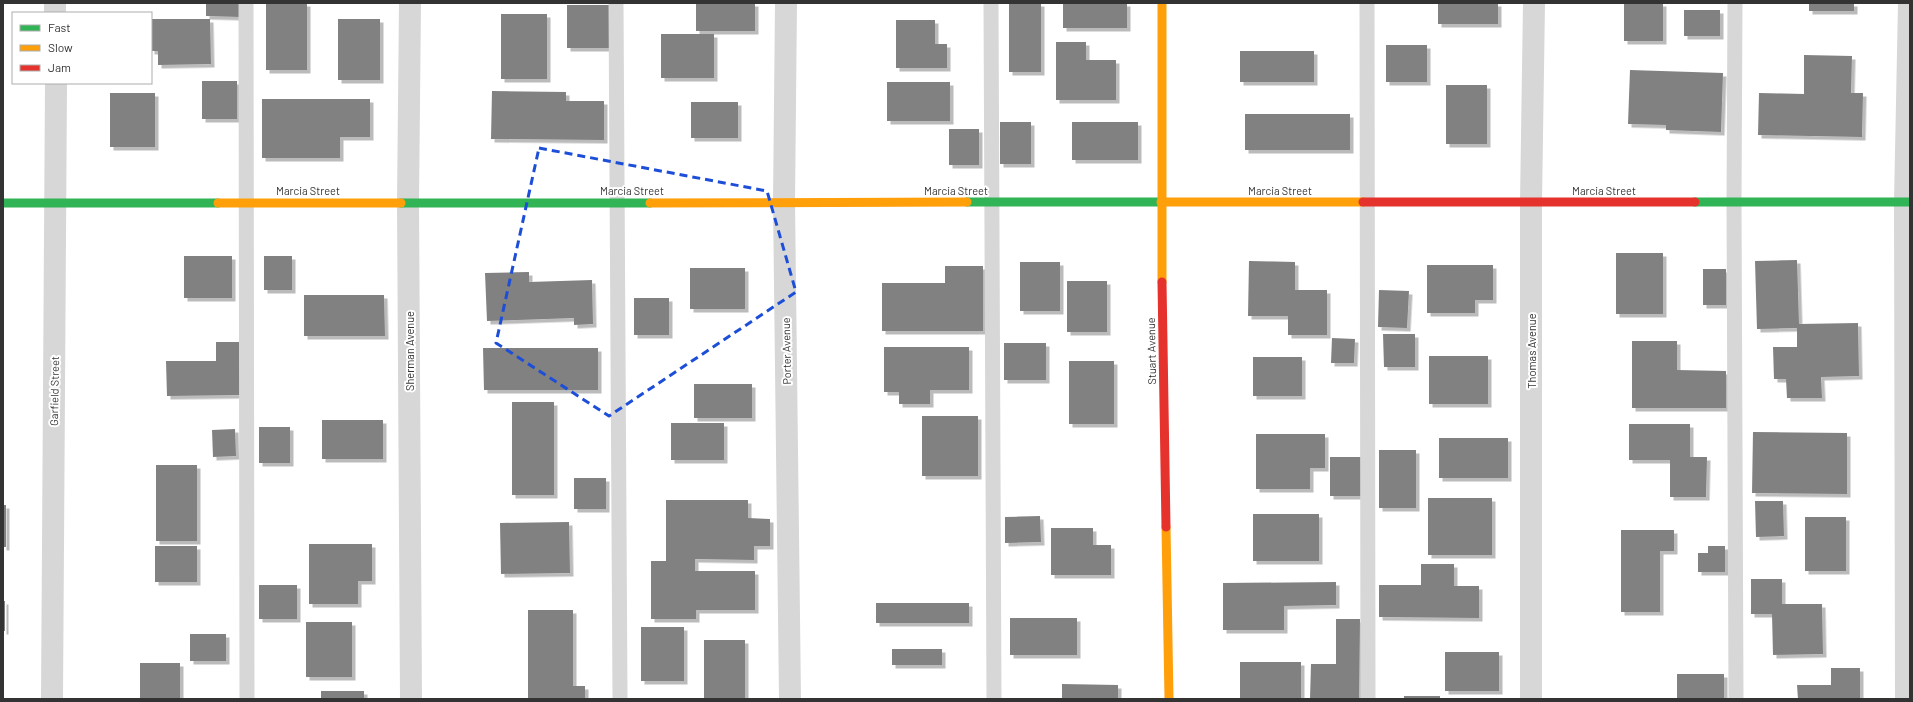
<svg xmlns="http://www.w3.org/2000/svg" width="1913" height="702" font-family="Barlow,sans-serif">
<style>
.building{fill:#818181;filter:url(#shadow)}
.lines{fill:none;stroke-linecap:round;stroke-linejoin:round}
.lane{stroke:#d7d7d7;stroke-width:15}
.street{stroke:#d7d7d7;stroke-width:22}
.fast{stroke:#30b455;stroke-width:9}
.slow{stroke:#ff9f0a;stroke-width:9}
.jam{stroke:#e5322d;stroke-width:9}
.marked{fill:none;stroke:#1d4ed8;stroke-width:3;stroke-dasharray:8 5;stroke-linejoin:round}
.labels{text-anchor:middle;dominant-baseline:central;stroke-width:4;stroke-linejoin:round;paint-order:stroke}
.street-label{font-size:11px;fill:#333;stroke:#fff}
</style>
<defs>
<filter id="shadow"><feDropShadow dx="3.5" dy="3.5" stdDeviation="0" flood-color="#0004"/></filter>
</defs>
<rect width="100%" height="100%" fill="#fff"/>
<g class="building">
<polygon points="206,3 241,3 241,17 206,16"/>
<rect x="266" y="3" width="41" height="67"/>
<rect x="696" y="3" width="59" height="28"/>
<rect x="1009" y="3" width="32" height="69"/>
<rect x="1063" y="3" width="64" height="25"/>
<rect x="1438" y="3" width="60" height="21"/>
<rect x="1624" y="3" width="39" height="38"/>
<rect x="1809" y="3" width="45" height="8"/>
<rect x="567" y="5" width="42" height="43"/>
<rect x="1684" y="10" width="36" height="26"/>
<rect x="501" y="14" width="46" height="65"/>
<polygon points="151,19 210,19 211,64 158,65 158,51 151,51"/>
<rect x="338" y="19" width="42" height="61"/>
<polygon points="896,20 935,20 935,44 947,44 947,68 896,68"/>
<rect x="661" y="34" width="53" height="44"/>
<polygon points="1056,42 1086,42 1086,60 1116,60 1116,100 1056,100"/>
<rect x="1386" y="45" width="41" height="37"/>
<rect x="1240" y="51" width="74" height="31"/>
<polygon points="1804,55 1852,56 1851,93 1863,93 1862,137 1758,135 1759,93 1804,94"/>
<polygon points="1630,70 1723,73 1721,132 1666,130 1666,125 1628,124"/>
<rect x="202" y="81" width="35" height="38"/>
<rect x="887" y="82" width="63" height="39"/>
<rect x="1446" y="85" width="41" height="59"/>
<polygon points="492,91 566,92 566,101 604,101 604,140 491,139"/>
<rect x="110" y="93" width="45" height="54"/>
<polygon points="262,99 370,99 370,137 340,137 340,158 262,158"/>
<rect x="691" y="102" width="47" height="36"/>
<rect x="1245" y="114" width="105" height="36"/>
<rect x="1000" y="122" width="31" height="42"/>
<rect x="1072" y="122" width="66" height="38"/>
<rect x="949" y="129" width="30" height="36"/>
<rect x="1616" y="253" width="47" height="61"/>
<rect x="184" y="256" width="48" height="42"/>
<rect x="264" y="256" width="28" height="34"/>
<polygon points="1797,260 1799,324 1858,323 1859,376 1821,377 1822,398 1787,398 1786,379 1774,379 1773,347 1797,347 1797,328 1757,329 1755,261"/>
<polygon points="1249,261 1295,262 1295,290 1327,290 1327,335 1288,335 1288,316 1248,316"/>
<rect x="1020" y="262" width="40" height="49"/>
<polygon points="1427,265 1493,265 1493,300 1475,300 1475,313 1427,313"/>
<polygon points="945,266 983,266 983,331 882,331 882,283 945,283"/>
<rect x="690" y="268" width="55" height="41"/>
<rect x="1703" y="269" width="23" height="36"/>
<polygon points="529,272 529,282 592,280 593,324 574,325 574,318 487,321 485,273"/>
<rect x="1067" y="281" width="40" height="51"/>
<polygon points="1379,290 1409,291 1407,328 1378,327"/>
<polygon points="304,295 384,295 385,336 304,336"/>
<rect x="634" y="298" width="35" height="37"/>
<polygon points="1383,334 1415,334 1415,367 1384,367"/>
<polygon points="1332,338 1355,339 1354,363 1331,363"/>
<polygon points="1632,341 1677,341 1677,370 1726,371 1726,408 1632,408"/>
<polygon points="216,342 240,342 241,395 167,396 166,361 216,361"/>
<rect x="1004" y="343" width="42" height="37"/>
<polygon points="884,347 969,347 969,390 930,390 930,404 899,404 899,392 884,392"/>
<polygon points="483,348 598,348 598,390 484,390"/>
<rect x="1429" y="356" width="59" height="48"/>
<rect x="1253" y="357" width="49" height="39"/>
<rect x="1069" y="361" width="45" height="63"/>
<rect x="694" y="384" width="58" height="34"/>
<rect x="512" y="402" width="42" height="93"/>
<rect x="922" y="416" width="56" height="60"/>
<rect x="322" y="420" width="61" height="39"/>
<rect x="671" y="423" width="53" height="37"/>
<polygon points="1629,424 1690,424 1690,457 1707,457 1706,497 1670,497 1670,460 1629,460"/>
<rect x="259" y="427" width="31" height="36"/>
<polygon points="235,429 236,456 213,457 212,430"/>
<polygon points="1753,432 1847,433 1847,494 1752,493"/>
<polygon points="1256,434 1325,434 1325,468 1310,468 1310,489 1256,489"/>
<rect x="1439" y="438" width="69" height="40"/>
<rect x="1379" y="450" width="37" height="58"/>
<rect x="1330" y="457" width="31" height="39"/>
<rect x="156" y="465" width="41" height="76"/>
<rect x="574" y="478" width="32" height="31"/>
<rect x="1428" y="498" width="64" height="57"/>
<polygon points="666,500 748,500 748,518 770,519 770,546 754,546 754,560 695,559 695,571 755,571 755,610 696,610 696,619 651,619 651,561 666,561"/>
<polygon points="1755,501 1783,501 1784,536 1756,537"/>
<rect x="3" y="505" width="3" height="42"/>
<rect x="1253" y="514" width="66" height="47"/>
<polygon points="1040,516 1041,542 1005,543 1005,517"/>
<rect x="1805" y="517" width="41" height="54"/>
<polygon points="569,522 570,573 501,574 500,523"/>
<polygon points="1051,528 1093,528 1093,545 1111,545 1111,575 1051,575"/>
<polygon points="1621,530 1674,530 1674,551 1660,551 1660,612 1621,612"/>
<polygon points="309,544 372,544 372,581 358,581 358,604 309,604"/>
<rect x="155" y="546" width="42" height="36"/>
<polygon points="1708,546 1725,546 1725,572 1698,572 1698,553 1708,553"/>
<polygon points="1421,564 1454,564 1454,586 1479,586 1479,618 1379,617 1379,585 1421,585"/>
<polygon points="1751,579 1782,579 1782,604 1822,604 1823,654 1773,655 1772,614 1751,614"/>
<polygon points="1336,582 1336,605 1284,606 1284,630 1223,630 1223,583"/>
<rect x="259" y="585" width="38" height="34"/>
<rect x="3" y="601" width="2" height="30"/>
<rect x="876" y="603" width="93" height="20"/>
<polygon points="528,610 573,610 573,686 585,686 585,699 528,699"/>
<rect x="1010" y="618" width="67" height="37"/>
<polygon points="1336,619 1360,619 1359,699 1310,699 1311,664 1336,664"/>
<rect x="306" y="622" width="46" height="55"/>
<rect x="641" y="627" width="43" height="54"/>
<rect x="190" y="634" width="36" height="27"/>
<rect x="704" y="640" width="41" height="59"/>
<rect x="892" y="649" width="50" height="16"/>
<rect x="1445" y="652" width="54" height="39"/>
<rect x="1240" y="662" width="61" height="37"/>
<rect x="140" y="663" width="40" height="36"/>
<polygon points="1831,668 1860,668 1860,699 1798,699 1797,685 1831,685"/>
<rect x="1677" y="674" width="47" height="25"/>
<polygon points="1062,684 1118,685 1118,699 1062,699"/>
<rect x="321" y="691" width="43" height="8"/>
<rect x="1404" y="696" width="36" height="3"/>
</g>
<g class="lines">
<g class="lane">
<polyline points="246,3 247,699"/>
<polyline points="616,3 620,699"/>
<polyline points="991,3 994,699"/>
<polyline points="1367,3 1368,699"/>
<polyline points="1735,3 1734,202 1736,699"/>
</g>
<g class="street">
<polyline points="55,3 55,13"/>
<polyline points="410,3 408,202 411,699"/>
<polyline points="786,3 784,202 790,699"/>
<polyline points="52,699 56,83"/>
<polyline points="1531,699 1531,202 1534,3"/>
<polyline points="1906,699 1905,202 1909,3"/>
</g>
<g class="fast">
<polyline points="967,202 1161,202"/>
<polyline points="1695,202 1910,202"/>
<polyline points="3,203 218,203"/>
<polyline points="401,203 650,203"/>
</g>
<g class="slow">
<polyline points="1162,3 1162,282"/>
<polyline points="1161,202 1363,202"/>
<polyline points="218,203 401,203"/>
<polyline points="650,203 967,202"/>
<polyline points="1166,527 1169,699"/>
</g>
<g class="jam">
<polyline points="1363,202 1695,202"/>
<polyline points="1162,282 1166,527"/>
</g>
</g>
<path class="marked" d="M539,148l228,43 29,101 -187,124 -113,-73z"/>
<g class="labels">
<g class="street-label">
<text x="308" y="190">Marcia Street</text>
<text x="632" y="190">Marcia Street</text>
<text x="956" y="190">Marcia Street</text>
<text x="1280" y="190">Marcia Street</text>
<text x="1604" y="190">Marcia Street</text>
<text transform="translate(409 351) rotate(-90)">Sherman Avenue</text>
<text transform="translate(786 351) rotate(-91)">Porter Avenue</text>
<text transform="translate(1151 351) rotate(-91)">Stuart Avenue</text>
<text transform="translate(1531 351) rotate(-90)">Thomas Avenue</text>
<text transform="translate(54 391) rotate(-89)">Garfield Street</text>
</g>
</g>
<rect width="1913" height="702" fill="none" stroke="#333333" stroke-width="8"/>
<rect x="12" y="12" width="140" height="72" fill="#ffffff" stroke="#adadad"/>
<rect x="20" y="25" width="20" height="6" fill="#30b455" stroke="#adadad"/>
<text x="48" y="32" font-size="12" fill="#333333">Fast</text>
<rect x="20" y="45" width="20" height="6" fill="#ff9f0a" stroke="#adadad"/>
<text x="48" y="52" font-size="12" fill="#333333">Slow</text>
<rect x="20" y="65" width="20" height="6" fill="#e5322d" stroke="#adadad"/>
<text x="48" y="72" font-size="12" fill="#333333">Jam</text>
</svg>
